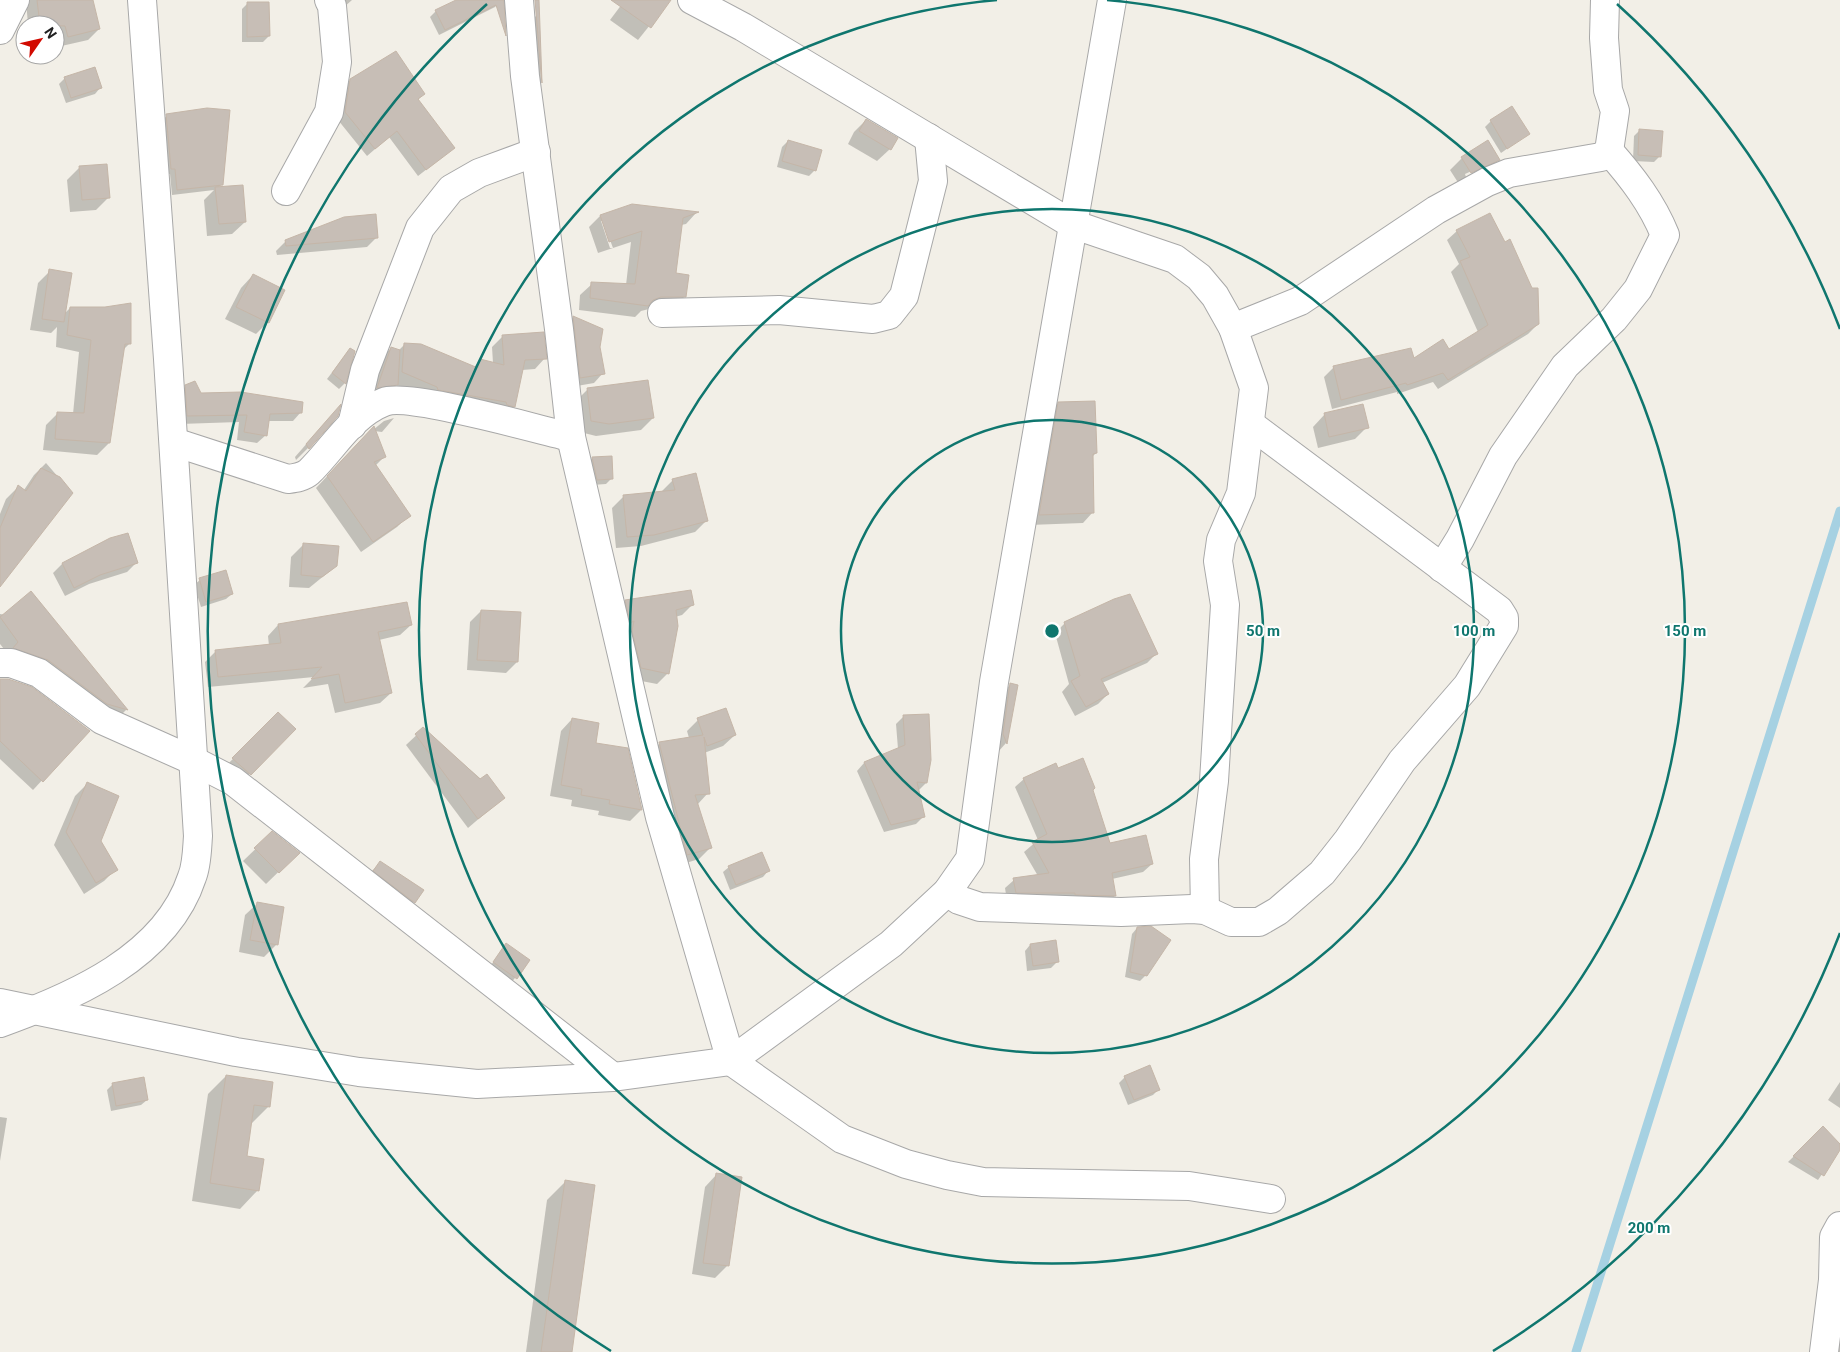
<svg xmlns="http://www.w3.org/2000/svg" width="1840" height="1352" font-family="Roboto,sans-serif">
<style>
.shadow{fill:#0003;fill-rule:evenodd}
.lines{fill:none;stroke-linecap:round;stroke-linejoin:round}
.stream{stroke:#a6d1e2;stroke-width:9}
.building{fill:#c7beb6;stroke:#c5b6a8}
.minor-casing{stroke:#a8a8a8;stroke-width:30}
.minor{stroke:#fff;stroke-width:28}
.ring{fill:none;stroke:#0f766e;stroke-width:2.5}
.centre{fill:#0f766e;stroke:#fff;stroke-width:2.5}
.ring-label{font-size:15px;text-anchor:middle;font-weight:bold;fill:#0f766e;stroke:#fff;stroke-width:4;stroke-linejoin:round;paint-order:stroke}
</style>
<rect width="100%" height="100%" fill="#f2efe7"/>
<g class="shadow">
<polygon points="26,0 92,0 99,29 88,40 57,47 55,25 28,25"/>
<polygon points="336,0 352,0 343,8"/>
<polygon points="458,0 500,0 501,1 495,7 439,35 430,17 436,11"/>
<polygon points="625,0 660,0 666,5 638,40 610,20"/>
<polygon points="247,4 269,36 263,42 242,42 242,9"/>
<polygon points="538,14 541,82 533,90 531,21"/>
<polygon points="65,78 100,88 95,94 66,103 59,84"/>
<polygon points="351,80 423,94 418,100 454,148 418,176 389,137 367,156 338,120 343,88"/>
<polygon points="167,116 222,184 218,188 245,222 232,234 207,236 204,200 214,190 172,195 170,174 166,174 161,121"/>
<polygon points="866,120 896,138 890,149 877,161 848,144 854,132"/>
<polygon points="1491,121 1528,134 1501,153 1485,127"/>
<polygon points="1640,130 1660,156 1654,162 1633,161 1634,136"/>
<polygon points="788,141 815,170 809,176 777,167 782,147"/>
<path d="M1462,158l37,1 -12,12 -28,13 -9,-14zM1485,165v3l-19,9 -1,-3z"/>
<polygon points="79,168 108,198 96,210 70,212 67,180"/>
<path d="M632,205l64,8 -10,11 -5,1 -6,49 10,22 -12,12 -24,1 -8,2 -6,6 -56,-7 1,-15 12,-11 34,1 5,-43 -33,11 -9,-26 11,-11zM601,221h2l10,27h-3z"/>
<polygon points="1457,231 1538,324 1528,334 1438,389 1433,382 1397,394 1397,392 1332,409 1324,377 1334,367 1414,359 1449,350 1478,332 1451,272 1459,264 1447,240"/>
<polygon points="377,237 367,247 277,255 276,251 286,241"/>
<polygon points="50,271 64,314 70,308 130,343 123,350 109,443 97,455 43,450 46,425 58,413 73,414 79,352 56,347 57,327 51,333 30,330 38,283"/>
<polygon points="253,275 268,322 256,334 225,319 241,288"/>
<polygon points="573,317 599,348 603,373 594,383 571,387 564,327"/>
<polygon points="503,336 545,358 535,369 522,370 514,406 504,417 427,397 396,385 386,395 368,398 381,358 391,348 398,351 405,344 474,367 481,361 493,363 492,347"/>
<polygon points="350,349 354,352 345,383 339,389 327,379"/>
<polygon points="186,386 200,394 301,412 293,421 268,421 266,435 257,443 237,440 239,422 180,424 178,395"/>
<polygon points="588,389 653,418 641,430 596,436 580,432 575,402"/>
<polygon points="1059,403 1096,453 1092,457 1093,512 1083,523 1029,525 1048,414"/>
<polygon points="1325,414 1367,427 1355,439 1318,448 1313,427"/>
<polygon points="337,415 308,448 296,460 295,457 329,418"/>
<polygon points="394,418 382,432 374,431 385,456 375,466 409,515 397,527 361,552 316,488 362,439 384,421"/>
<polygon points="592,458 612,478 606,484 592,485 587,464"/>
<polygon points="46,463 72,493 0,584 0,514 6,499 18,487 24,490 34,475"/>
<polygon points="673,480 707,520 695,532 641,546 616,548 612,508 624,496 661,492"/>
<polygon points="110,540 136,563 127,572 89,584 65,596 53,573 62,564"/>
<polygon points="303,545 336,566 309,588 289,587 291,557"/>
<polygon points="200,580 232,594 226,599 201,607 194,585"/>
<polygon points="626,602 693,604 682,615 675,617 668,673 657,684 631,679 615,612"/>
<polygon points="481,611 517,662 506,673 467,670 470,622"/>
<polygon points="0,614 56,623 126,710 116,720 8,654 0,644"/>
<polygon points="1065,623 1157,653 1147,663 1102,683 1108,694 1098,704 1075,716 1062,692 1069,684 1055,633"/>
<polygon points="278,625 411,625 400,635 379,640 391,693 380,703 335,713 328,684 303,688 314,677 208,687 205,662 216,651 269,646 268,636"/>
<polygon points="0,679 8,680 88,731 33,790 0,759"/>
<polygon points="1010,685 1016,686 1006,743 998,752 1001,694"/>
<polygon points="278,713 294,729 238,786 221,771"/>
<polygon points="904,716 926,783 918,791 924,816 916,824 884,832 857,771 864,763 898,749 896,724"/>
<polygon points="572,719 594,744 641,810 630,821 598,815 599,811 571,806 572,800 550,796 561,731"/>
<polygon points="698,720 735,735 723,746 704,753 708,793 697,805 710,848 699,859 676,866 648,755 659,744 689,738 687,731"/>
<polygon points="423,729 503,798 468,828 406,745"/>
<polygon points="1058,769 1109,845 1152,864 1143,872 1112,879 1115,896 1106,904 1007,901 1005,888 1014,880 1038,876 1024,852 1038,840 1015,787 1024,779"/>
<polygon points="87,784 99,841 116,869 104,881 84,894 54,845 75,796"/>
<polygon points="272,833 298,853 266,884 243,861"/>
<polygon points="380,863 414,902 402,914 368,875"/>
<polygon points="729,867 768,871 763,877 730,890 723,872"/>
<polygon points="258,903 277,944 264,957 239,952 245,915"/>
<polygon points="1137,928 1146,975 1140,981 1125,977 1132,934"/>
<polygon points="506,945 529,961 510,984 488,969"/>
<polygon points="1030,945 1057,962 1051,968 1027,971 1025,951"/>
<polygon points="226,1076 269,1106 250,1125 245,1157 258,1190 240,1209 192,1201 208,1094"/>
<polygon points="1125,1077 1158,1090 1153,1095 1128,1105 1119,1083"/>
<polygon points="1840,1082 1840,1108 1828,1100"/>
<polygon points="113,1084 147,1100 141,1105 111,1111 107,1090"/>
<polygon points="0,1117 7,1118 0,1161"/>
<polygon points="1823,1128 1840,1148 1818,1180 1788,1162"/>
<polygon points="717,1174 727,1266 715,1278 692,1274 705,1187"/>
<polygon points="565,1182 570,1352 526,1352 547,1200"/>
<polygon points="1840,1327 1840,1352 1831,1352"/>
</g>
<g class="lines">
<polyline class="stream" points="1576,1352 1840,511"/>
</g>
<g class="building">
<polygon points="37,0 93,0 100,29 68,37 65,26 40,25"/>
<polygon points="456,0 504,0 506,36 496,5 445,30 435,10"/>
<polygon points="535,0 539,0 542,83 541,74"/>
<polygon points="611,0 671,0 651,28"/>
<polygon points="247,2 269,2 270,36 247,37"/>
<polygon points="396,51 425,94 418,99 455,148 426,170 397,131 375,149 345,112 350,79"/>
<polygon points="95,67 102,88 71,98 64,77"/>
<polygon points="1512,106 1530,134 1507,149 1490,120"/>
<polygon points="207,108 230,110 223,185 177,190 175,169 171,169 166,114"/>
<polygon points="866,119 898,138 891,150 859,131"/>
<polygon points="1639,129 1663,131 1661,157 1638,155"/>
<polygon points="788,140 822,150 816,171 782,161"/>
<polygon points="1488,140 1500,160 1471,173 1461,157"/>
<polygon points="107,164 110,198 82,200 79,166"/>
<polygon points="243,185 246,222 219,224 215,187"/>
<polygon points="632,204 699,212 683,218 676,273 689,275 686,297 661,297 653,300 648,306 590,298 591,282 635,284 642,231 609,242 600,215"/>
<polygon points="1490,213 1505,242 1510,239 1532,288 1538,288 1539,324 1448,380 1443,373 1407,385 1406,383 1341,400 1333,366 1411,348 1414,358 1443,339 1449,349 1488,325 1460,261 1470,257 1456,230"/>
<polygon points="376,214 378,238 286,246 285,240 344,217"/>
<polygon points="49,269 72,273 64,322 42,319"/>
<polygon points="253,274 285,290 269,323 236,307"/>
<polygon points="131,303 131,344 125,344 110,443 55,439 57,412 84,413 91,340 67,335 70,307 105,307"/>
<polygon points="573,316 603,329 600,347 605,374 580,378"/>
<polygon points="544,332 547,359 525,360 515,407 507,405 506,402 438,390 437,387 402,372 404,343 421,344 478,368 480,359 504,365 502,335"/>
<polygon points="391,347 400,350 398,385 377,388"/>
<polygon points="350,348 355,351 346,384 332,373"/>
<polygon points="648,380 654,418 609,424 591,421 587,388"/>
<polygon points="195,381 201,393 241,392 303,402 302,413 270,414 267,436 244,432 247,415 187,416 185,385"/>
<polygon points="1095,401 1097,453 1093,454 1094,513 1039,515 1058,402"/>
<polygon points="341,404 338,416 309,449 306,444"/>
<polygon points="1363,404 1369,428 1329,437 1324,413"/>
<polygon points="374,426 386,457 374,462 411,516 373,542 327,476"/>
<polygon points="612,456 613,479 597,480 592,457"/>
<polygon points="41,468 60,477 73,493 0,587 0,528 18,485 26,491"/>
<polygon points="696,473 708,521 654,535 627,537 623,495 675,490 672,479"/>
<polygon points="128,533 138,563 100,575 74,588 62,563 110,538"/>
<polygon points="303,543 339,546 337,566 322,577 301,575"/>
<polygon points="226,570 233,594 206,602 199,578"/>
<polygon points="691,590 694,605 676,610 678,626 669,674 641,668 632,631 634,621 630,623 625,600"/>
<polygon points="31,591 128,710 107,704 48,660 13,648 18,642 0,617"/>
<polygon points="1130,594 1158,654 1101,679 1109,694 1086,707 1071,681 1080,676 1064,622 1114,599"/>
<polygon points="407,602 412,625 378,632 392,693 345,703 339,674 311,679 322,667 218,677 215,650 281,643 278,624"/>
<polygon points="481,610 521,612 518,662 477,660"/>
<polygon points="0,679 8,679 32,687 90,731 43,782 0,741"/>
<polygon points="1010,683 1018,685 1007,744 1003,734"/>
<polygon points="726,708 736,735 707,746 704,737 710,794 695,795 712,848 687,855 659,742 703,735 697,718"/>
<polygon points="278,712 296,729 251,775 232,758"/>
<polygon points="929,714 931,760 927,783 917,782 925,817 891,825 864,762 905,745 903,715"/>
<polygon points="572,718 599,723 596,743 628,748 642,810 609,804 610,800 581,795 582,789 561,785"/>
<polygon points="423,727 480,779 487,774 505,798 478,819 415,734"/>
<polygon points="1083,758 1095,788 1093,790 1110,843 1146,835 1153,864 1112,873 1116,896 1075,895 1075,893 1016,893 1013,878 1049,873 1032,842 1047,834 1023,778 1056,763 1058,768"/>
<polygon points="87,782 119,796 101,841 118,870 96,883 66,832"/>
<polygon points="272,831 300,853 279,873 254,848"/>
<polygon points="762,852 770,871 736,885 728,866"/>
<polygon points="380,861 424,890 415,903 373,871"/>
<polygon points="257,902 284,907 278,945 250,940"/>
<polygon points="1151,926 1171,940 1147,976 1130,972 1137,927"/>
<polygon points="1056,940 1059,962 1033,966 1030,944"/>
<polygon points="506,943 530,960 517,979 493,962"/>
<polygon points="1150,1065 1160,1090 1134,1100 1124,1076"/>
<polygon points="226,1075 273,1082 270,1107 254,1105 247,1156 264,1159 259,1191 210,1183"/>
<polygon points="144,1077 148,1100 116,1106 112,1083"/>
<polygon points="1823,1126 1840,1144 1840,1150 1824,1176 1793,1156"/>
<polygon points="716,1173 742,1177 729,1266 703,1263"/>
<polygon points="565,1180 595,1185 572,1352 541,1352"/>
</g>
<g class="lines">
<defs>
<g id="minor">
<polyline points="519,0 525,76 559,329 571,437 660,817 731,1061 842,1139 906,1164 947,1175 983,1182 1189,1186 1271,1199"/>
<polyline points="692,0 743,27 1072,224 1175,259 1199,277 1215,296 1233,328 1254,388 1241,493 1221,540 1218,561 1225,605 1214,781 1204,859 1205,910"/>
<polyline points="0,30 15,0"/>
<polyline points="286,191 329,112 337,62 332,6 329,0"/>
<polyline points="662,313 779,310 873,319 889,315 904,296 933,181 929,138"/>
<polyline points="1233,328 1300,301 1436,210 1487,182 1509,173 1601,157 1609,151 1615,111 1608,90 1604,38 1605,0"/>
<polyline points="352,425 365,370 420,228 451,189 479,173 536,152"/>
<path d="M174,442l114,37c8,-1 15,-2 21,-7 24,-23 42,-57 75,-70 25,-10 154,28 187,35"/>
<path d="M1442,568l18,-29 43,-83 62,-90 49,-47 24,-30 27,-54c-13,-32 -33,-58 -56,-84"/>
<polyline points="0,663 11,663 39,673 102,720 194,761 233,781 613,1077"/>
<polyline points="947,892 959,900 980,907 1121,912 1192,909 1205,910 1231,922 1259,922 1278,911 1322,873 1348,840 1402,761 1467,686 1504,626 1504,618 1499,610 1250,424"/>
<polyline points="0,1003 236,1052 359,1072 477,1084 613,1077 731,1061 891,944 947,892 970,859 994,682 1112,0"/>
<path d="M0,1023c73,-26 166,-66 192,-146 5,-12 5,-28 6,-41l-30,-477 -26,-359"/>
<polyline points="1824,1352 1833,1280 1834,1237 1840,1226"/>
</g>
</defs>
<use href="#minor" class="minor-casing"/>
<use href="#minor" class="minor"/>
</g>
<g class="ring">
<circle cx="1052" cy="631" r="211"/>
<circle cx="1052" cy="631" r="422"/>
<path d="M1107 0A633 633 0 1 1 997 0"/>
<path d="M1840 933A844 844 0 0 1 1493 1351M611 1351A844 844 0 0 1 487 4M1617 4A844 844 0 0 1 1840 329"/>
</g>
<circle cx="1052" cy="631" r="8" class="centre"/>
<g class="ring-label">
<text x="1263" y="636">50 m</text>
<text x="1474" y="636">100 m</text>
<text x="1685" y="636">150 m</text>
<text x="1649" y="1233">200 m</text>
</g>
<g transform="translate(40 40) rotate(56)"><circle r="24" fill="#ffffff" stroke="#a6a6a6"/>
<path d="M0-4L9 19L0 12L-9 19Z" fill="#d20a00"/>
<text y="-8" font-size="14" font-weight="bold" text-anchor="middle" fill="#212121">N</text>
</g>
</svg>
